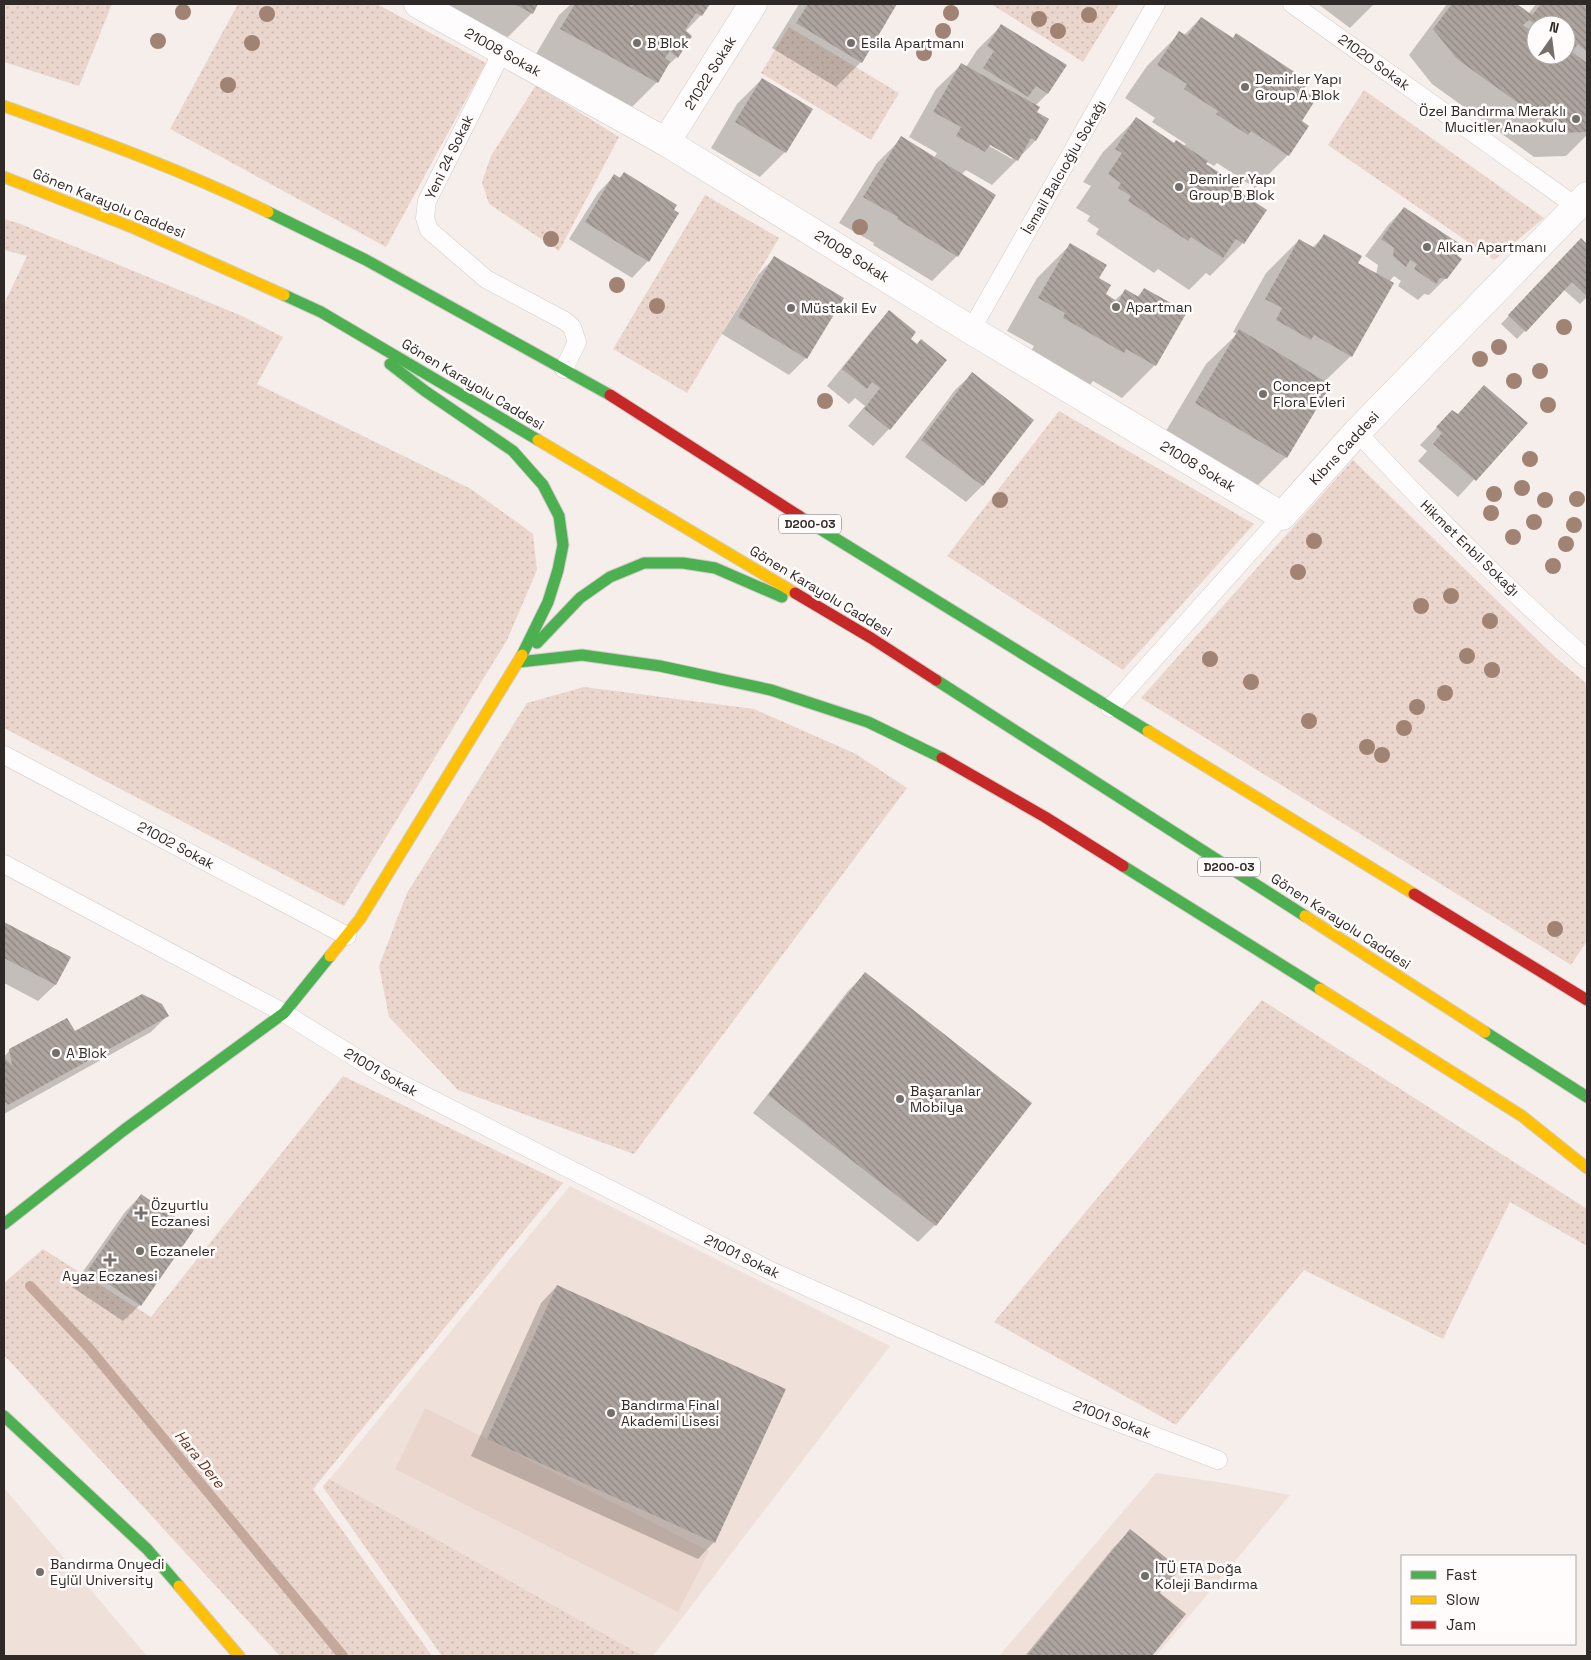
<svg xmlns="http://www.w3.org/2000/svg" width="1591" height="1660" font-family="'Space Grotesk',sans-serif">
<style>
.built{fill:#efe0da}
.grass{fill:url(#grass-dots)}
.pitch{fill:#ead6cc}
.shadow{fill:#0003;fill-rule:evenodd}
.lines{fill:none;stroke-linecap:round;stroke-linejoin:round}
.stream{stroke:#c4a89c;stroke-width:10}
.building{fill:url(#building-back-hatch);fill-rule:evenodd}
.lane-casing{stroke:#d2ccc9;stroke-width:19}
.street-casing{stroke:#d2ccc9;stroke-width:29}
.fast-casing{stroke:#d2ccc9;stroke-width:13}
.slow-casing{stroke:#d2ccc9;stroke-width:13}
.jam-casing{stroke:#d2ccc9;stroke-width:13}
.lane{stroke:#fefcfc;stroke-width:18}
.street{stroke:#fefcfc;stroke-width:28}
.fast{stroke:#4caf50;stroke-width:11}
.slow{stroke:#ffc107;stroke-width:11}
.jam{stroke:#c62828;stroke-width:11}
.tree{fill:#a18373}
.poi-dot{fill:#756f6c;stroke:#fffcfb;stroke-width:2}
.labels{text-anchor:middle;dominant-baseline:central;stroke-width:5;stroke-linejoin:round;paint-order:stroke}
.shield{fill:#fffcfb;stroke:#6d6967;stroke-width:1}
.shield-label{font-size:12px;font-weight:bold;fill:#2f2a28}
.poi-label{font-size:14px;fill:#2f2a28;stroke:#fffcfb;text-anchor:start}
.street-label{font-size:14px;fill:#2f2a28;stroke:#fffcfb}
.water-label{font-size:15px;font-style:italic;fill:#6a3820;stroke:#fffcfb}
</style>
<defs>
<pattern id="grass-dots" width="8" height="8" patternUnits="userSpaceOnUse" patternTransform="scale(1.25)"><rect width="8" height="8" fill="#ead6cc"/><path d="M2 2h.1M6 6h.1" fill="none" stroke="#c9b8af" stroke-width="1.8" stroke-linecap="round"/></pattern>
<pattern id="building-back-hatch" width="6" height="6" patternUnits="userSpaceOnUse" patternTransform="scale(1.25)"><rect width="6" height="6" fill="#aea49f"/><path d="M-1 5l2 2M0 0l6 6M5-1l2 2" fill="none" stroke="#8e8682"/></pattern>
</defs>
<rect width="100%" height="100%" fill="#f6eeea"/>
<g class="built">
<polygon points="570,1186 890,1346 653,1656 442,1656 323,1487"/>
<polygon points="1156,1473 1224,1483 1290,1495 1156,1656 999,1656"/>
<polygon points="4,1488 147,1656 4,1656"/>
</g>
<g class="grass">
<polygon points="4,4 112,4 79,86 4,62"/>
<polygon points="238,4 377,4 486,63 386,247 170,129"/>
<polygon points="991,4 1119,4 1083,62"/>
<polygon points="789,27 899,93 871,140 761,73"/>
<polygon points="536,85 619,137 559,251 489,204 482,182 491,156"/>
<polygon points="1364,90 1544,218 1494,260 1328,145"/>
<polygon points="705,195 779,238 687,393 613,349"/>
<polygon points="4,219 18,223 242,316 283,337 257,384 471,489 533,534 537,570 507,640 344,906 4,728 4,304 27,256 4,250"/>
<polygon points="1059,411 1254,524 1123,670 947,556"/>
<polygon points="1353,460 1554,656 1587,684 1587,941 1571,965 1141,698"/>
<polygon points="584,687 754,709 856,754 907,788 634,1154 458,1090 389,1017 379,966 407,893 527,703"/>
<polygon points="1262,1000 1587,1209 1587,1246 1510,1202 1443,1339 1304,1270 1176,1425 994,1322"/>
<polygon points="343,1076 563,1183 313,1489 432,1656 280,1656 4,1355 4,1283 43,1249 151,1317"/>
<polygon points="329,1479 643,1656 442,1656 323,1487"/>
</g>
<polygon class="pitch" points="425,1408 709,1551 678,1612 395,1469"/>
<g class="shadow">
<polygon points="441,4 537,4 532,13 507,38"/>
<polygon points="571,4 708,4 701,15 685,32 677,57 664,69 657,82 632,107 536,54 559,15"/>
<polygon points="799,4 896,4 861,62 836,87 772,48"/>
<polygon points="1318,4 1374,4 1350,28"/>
<path d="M1447,4h68l13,10 8,-10h51v134l-1,-2 -20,20 -32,1 -102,-73 -23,-29zM1536,25h30v30h-30z"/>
<polygon points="1201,18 1291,79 1301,91 1300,121 1307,126 1288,155 1255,188 1217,163 1214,166 1207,162 1205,164 1235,191 1243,243 1210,276 1206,273 1189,290 1158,269 1154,273 1096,234 1099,229 1087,221 1090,216 1076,208 1091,186 1083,182 1103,152 1136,119 1173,144 1184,146 1186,144 1152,122 1155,118 1125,98 1147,66 1180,33 1184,35"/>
<path d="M1002,25l63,41 -18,28 -12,12v6l12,8 -12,21 -18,19 -25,25 -26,-15 -5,5 34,21 -38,60 -25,25 -59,-36 1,-2 -35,-20 38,-60 25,-25 32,20 3,-5 -28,-16 27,-48 25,-24 5,2 11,-17zM985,141l29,16 -2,2 -28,-16z"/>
<polygon points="762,79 811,109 785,152 760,177 711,148 737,104"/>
<polygon points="624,174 648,261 632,278 569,239 598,193 614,176 619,178"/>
<polygon points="1404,208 1456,255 1446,278 1429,295 1424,294 1418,300 1398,286 1401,281 1394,276 1389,282 1392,284 1351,356 1324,382 1286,457 1253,490 1163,436 1206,364 1237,334 1233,332 1266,273 1299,240 1312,248 1324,236 1356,263 1376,275 1378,265 1365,256 1388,225"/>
<polygon points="1581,240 1587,246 1587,297 1580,304 1564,290 1517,339 1501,324"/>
<polygon points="1070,245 1098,279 1104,295 1114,301 1125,291 1137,297 1144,289 1185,312 1155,365 1122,398 1093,381 1090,385 1061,368 1031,351 1034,346 1007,331 1037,278"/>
<polygon points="774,258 806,358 789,375 722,334 758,275"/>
<polygon points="889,312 909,339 889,429 873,446 848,426 865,406 855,398 849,404 827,386 873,329"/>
<polygon points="972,374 1032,420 982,486 966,502 905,457 955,390"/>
<polygon points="1452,412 1457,415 1526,423 1458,497 1418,461 1427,451 1420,445"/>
<polygon points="4,923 70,957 55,985 38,1001 4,983"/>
<polygon points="865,974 935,1225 918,1242 753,1113 848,991"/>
<polygon points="167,1016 151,1032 4,1114 4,1057 10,1050"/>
<polygon points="141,1195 140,1305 123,1321 72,1287 125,1212"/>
<polygon points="557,1286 714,1542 698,1559 471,1456 541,1303"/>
<polygon points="1130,1531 1158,1594 1184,1615 1151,1656 1025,1656 1114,1547"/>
</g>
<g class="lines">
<polyline class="stream" points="30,1286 89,1348 343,1656"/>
</g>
<g class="building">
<polygon points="514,4 538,4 533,14"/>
<polygon points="575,4 627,4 632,7 634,4 710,4 702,16 696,13 685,30 692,36 678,58 670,51 665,58 670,62 658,83 560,29"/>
<polygon points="808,4 897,4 862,63 796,23"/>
<path d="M1452,4h65l15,11 9,-11h46v48l-9,-8 -6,8 15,11v69l-27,1 -103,-74 -24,-30zM1529,20l7,5h30v22l6,5 -5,5 -3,-2h-28v-20l-13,-10z"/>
<polygon points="1201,17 1233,38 1236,33 1296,73 1293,78 1306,86 1303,90 1316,99 1302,121 1309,126 1289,156 1251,131 1248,135 1216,114 1218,111 1184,89 1187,84 1157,65 1179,31 1187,36"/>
<polygon points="1001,24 1067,65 1048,94 1036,86 1028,97 983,68 994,51 987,46"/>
<polygon points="961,63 1040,107 1037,112 1049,119 1036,141 1031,138 1018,161 990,145 985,152 956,136 961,127 933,112"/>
<polygon points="762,78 813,109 786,153 735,122"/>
<polygon points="1136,117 1174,143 1176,140 1208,161 1206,164 1240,186 1237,190 1267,210 1244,244 1236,239 1223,258 1191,237 1188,241 1128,201 1131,196 1118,188 1121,183 1108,174 1122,153 1115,149"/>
<polygon points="901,136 996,195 958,257 897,219 898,217 863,197"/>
<polygon points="624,172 677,205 674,210 679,213 649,262 585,222 614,174 620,178"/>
<polygon points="1404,207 1463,246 1457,255 1462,259 1447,279 1440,278 1436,284 1414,269 1417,264 1410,260 1406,267 1393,256 1394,248 1381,239"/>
<polygon points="1324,234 1362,256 1358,263 1394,283 1352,357 1314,335 1311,340 1276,320 1282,308 1265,299 1299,239 1315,248"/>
<polygon points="1581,238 1587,244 1587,296 1572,282 1526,332 1508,315"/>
<polygon points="1070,243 1107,265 1099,278 1111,285 1106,294 1118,302 1125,289 1139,297 1144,288 1187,312 1156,366 1126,349 1124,353 1093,335 1063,318 1065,313 1038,298"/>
<polygon points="774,256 844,298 807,359 738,317"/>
<polygon points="889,310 916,332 911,339 917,344 921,339 947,360 890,430 864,409 880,388 872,382 867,389 842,369"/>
<polygon points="1239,329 1331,385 1287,458 1195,403"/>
<polygon points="972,372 1034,420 983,486 921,440"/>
<polygon points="1484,385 1528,423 1476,481 1433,444 1442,433 1436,427 1452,410 1458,414"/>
<polygon points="4,922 71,957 56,985 4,958"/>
<polygon points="865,972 1032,1103 936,1226 768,1095"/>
<polygon points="142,994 162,1004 169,1016 8,1105 4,1101 4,1058 12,1065 9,1049 67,1018 75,1031"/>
<polygon points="141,1194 194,1230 141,1306 88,1270"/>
<polygon points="557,1285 786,1389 715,1543 487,1439"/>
<polygon points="1130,1529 1180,1569 1160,1593 1186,1614 1152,1656 1027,1656"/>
</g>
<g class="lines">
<defs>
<g id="lane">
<polyline points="1292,4 1577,207"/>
<polyline points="502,52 427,201 425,218 429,230 486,279 565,321 572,327 577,342 564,369"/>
<polyline points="971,330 1156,4"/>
<path d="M1357,432c74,79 149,157 230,227"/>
<polyline points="1110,708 1282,516"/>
<polyline points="4,755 347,936"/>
<polyline points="4,864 284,1013 382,1074 771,1271 1080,1408 1218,1460"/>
</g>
<g id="street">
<polyline points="418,4 666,142 971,330 1282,516 1357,432 1587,196"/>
<polyline points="666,142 753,4"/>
</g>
<g id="fast">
<polyline points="268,212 366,260 610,395"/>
<polyline points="284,295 321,312 538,440"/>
<polyline points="390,364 425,391 513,451 543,485 559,516 563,545 558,570 548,602 522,655"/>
<polyline points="799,516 1148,731"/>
<polyline points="537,643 580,598 610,577 644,563 683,563 715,568 782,597"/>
<polyline points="519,662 582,655 660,666 771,690 868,722 942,758"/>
<polyline points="936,680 1305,916"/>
<polyline points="1123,866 1320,989"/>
<polyline points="1485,1032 1587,1097"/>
<polyline points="4,1224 124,1130 284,1013 330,956"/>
<polyline points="4,1416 147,1549 179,1586"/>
</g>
<g id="slow">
<path d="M4,106c89,32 179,64 264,106"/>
<polyline points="4,177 134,228 284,295"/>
<polyline points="538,440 795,593"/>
<polyline points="1148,731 1414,894"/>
<polyline points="1305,916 1485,1032"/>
<polyline points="330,956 360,919 522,655"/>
<polyline points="1320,989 1522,1116 1587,1168"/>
<polyline points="179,1586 239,1656"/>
</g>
<g id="jam">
<polyline points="610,395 799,516"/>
<polyline points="795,593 871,638 936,680"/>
<polyline points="942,758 1045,817 1123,866"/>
<polyline points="1414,894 1587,1000"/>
</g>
</defs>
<use href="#lane" class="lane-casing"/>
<use href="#street" class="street-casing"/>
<use href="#fast" class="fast-casing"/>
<use href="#slow" class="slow-casing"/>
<use href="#jam" class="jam-casing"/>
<use href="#lane" class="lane"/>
<use href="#street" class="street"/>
<use href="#fast" class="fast"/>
<use href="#slow" class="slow"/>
<use href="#jam" class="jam"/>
</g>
<g class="tree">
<circle cx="183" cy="12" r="8"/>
<circle cx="951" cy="13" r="8"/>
<circle cx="267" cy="14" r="8"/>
<circle cx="1089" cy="15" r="8"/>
<circle cx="1039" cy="19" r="8"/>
<circle cx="943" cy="31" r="8"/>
<circle cx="1058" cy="31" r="8"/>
<circle cx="158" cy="41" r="8"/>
<circle cx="252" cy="43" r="8"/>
<circle cx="924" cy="53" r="8"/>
<circle cx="228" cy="85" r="8"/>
<circle cx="860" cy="227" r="8"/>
<circle cx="551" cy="239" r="8"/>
<circle cx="617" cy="285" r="8"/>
<circle cx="657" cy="306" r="8"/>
<circle cx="1564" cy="327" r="8"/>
<circle cx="1499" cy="347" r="8"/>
<circle cx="1480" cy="359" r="8"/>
<circle cx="1540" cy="371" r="8"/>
<circle cx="1514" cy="381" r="8"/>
<circle cx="825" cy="401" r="8"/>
<circle cx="1548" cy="405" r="8"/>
<circle cx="1530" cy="459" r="8"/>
<circle cx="1522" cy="488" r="8"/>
<circle cx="1494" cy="494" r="8"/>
<circle cx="1577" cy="499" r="8"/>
<circle cx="1000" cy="500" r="8"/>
<circle cx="1545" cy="500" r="8"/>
<circle cx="1491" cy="513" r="8"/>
<circle cx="1534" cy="522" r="8"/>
<circle cx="1574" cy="525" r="8"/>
<circle cx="1513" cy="537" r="8"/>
<circle cx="1314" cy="541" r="8"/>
<circle cx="1566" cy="544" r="8"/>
<circle cx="1553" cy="566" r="8"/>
<circle cx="1298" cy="572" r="8"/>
<circle cx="1451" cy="596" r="8"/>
<circle cx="1421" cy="606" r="8"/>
<circle cx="1490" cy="621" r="8"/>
<circle cx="1467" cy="656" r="8"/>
<circle cx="1210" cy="659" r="8"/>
<circle cx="1492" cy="670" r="8"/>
<circle cx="1251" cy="682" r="8"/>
<circle cx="1445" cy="693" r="8"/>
<circle cx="1417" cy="707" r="8"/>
<circle cx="1309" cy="721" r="8"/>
<circle cx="1404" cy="728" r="8"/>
<circle cx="1367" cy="747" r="8"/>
<circle cx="1382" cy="755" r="8"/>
<circle cx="1555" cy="929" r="8"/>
</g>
<g class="poi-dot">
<circle cx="637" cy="43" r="5"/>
<circle cx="851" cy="43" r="5"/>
<circle cx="1245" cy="87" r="5"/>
<circle cx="1576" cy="119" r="5"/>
<circle cx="1179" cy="187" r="5"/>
<circle cx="1427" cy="247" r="5"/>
<circle cx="1116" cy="307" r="5"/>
<circle cx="791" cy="308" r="5"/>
<circle cx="1263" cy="394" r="5"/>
<circle cx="56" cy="1053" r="5"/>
<circle cx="900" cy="1099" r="5"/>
<path d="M138.5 1205.5h5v5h5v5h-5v5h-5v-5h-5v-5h5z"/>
<circle cx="140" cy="1251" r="5"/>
<path d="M107.5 1252.5h5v5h5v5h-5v5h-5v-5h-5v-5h5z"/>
<circle cx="611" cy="1413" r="5"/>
<circle cx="40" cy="1572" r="5"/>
<circle cx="1145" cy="1576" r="5"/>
</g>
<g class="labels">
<g class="shield">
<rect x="779" y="514.5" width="62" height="19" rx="4"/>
<rect x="1198" y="857.5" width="62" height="19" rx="4"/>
</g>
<g class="shield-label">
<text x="810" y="524">D200-03</text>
<text x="1229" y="867">D200-03</text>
</g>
<g class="poi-label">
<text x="647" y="43">B Blok</text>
<text x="861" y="43">Esila Apartmanı</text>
<text x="1255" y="79">Demirler Yapı<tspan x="1255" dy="16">Group A Blok</tspan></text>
<text x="1566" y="111" text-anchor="end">Özel Bandırma Meraklı<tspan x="1566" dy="16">Mucitler Anaokulu</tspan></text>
<text x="1189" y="179">Demirler Yapı<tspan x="1189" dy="16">Group B Blok</tspan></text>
<text x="1437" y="247">Alkan Apartmanı</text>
<text x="1126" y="307">Apartman</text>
<text x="801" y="308">Müstakil Ev</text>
<text x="1273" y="386">Concept<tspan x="1273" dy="16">Flora Evleri</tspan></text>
<text x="66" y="1053">A Blok</text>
<text x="910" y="1091">Başaranlar<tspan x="910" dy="16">Mobilya</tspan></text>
<text x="151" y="1205">Özyurtlu<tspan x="151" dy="16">Eczanesi</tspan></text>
<text x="150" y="1251">Eczaneler</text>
<text x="110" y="1276" text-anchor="middle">Ayaz Eczanesi</text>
<text x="621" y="1405">Bandırma Final<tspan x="621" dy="16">Akademi Lisesi</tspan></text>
<text x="50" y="1564">Bandırma Onyedi<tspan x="50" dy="16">Eylül University</tspan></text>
<text x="1155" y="1568">İTÜ ETA Doğa<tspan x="1155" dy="16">Koleji Bandırma</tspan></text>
</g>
<g class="street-label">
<text transform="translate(503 52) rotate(29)">21008 Sokak</text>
<text transform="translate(1374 62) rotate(36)">21020 Sokak</text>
<text transform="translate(710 73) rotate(-58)">21022 Sokak</text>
<text transform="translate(449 157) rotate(-64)">Yeni 24 Sokak</text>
<text transform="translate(1064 167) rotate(-60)">İsmail Balcıoğlu Sokağı</text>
<text transform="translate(109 203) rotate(22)">Gönen Karayolu Caddesi</text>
<text transform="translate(852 256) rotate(32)">21008 Sokak</text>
<text transform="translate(473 384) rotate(31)">Gönen Karayolu Caddesi</text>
<text transform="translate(1344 448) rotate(-47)">Kıbrıs Caddesi</text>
<text transform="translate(1198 466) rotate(31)">21008 Sokak</text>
<text transform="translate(1470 548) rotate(44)">Hikmet Enbil Sokağı</text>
<text transform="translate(821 591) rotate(31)">Gönen Karayolu Caddesi</text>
<text transform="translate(176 845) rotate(28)">21002 Sokak</text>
<text transform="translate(1341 921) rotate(33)">Gönen Karayolu Caddesi</text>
<text transform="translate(381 1072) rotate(30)">21001 Sokak</text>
<text transform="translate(742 1256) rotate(26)">21001 Sokak</text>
<text transform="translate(1112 1419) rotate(21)">21001 Sokak</text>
</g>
<g class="water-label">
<text transform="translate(200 1459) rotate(51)">Hara Dere</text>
</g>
</g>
<rect width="1591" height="1660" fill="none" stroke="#2f2a28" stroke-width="10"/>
<rect x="1401" y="1555" width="175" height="90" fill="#fffcfb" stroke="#aca8a7"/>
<rect x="1411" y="1571" width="25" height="8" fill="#4caf50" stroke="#aca8a7"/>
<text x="1446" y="1580" font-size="15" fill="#2f2a28">Fast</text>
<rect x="1411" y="1596" width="25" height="8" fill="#ffc107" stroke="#aca8a7"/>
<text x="1446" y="1605" font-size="15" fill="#2f2a28">Slow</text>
<rect x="1411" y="1621" width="25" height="8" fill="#c62828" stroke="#aca8a7"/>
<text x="1446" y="1630" font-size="15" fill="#2f2a28">Jam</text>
<g transform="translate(1551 40) rotate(14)"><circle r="24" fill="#fffcfb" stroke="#aca8a7"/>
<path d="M0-4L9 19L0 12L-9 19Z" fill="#756f6c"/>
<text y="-8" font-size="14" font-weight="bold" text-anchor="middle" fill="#2f2a28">N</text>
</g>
</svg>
